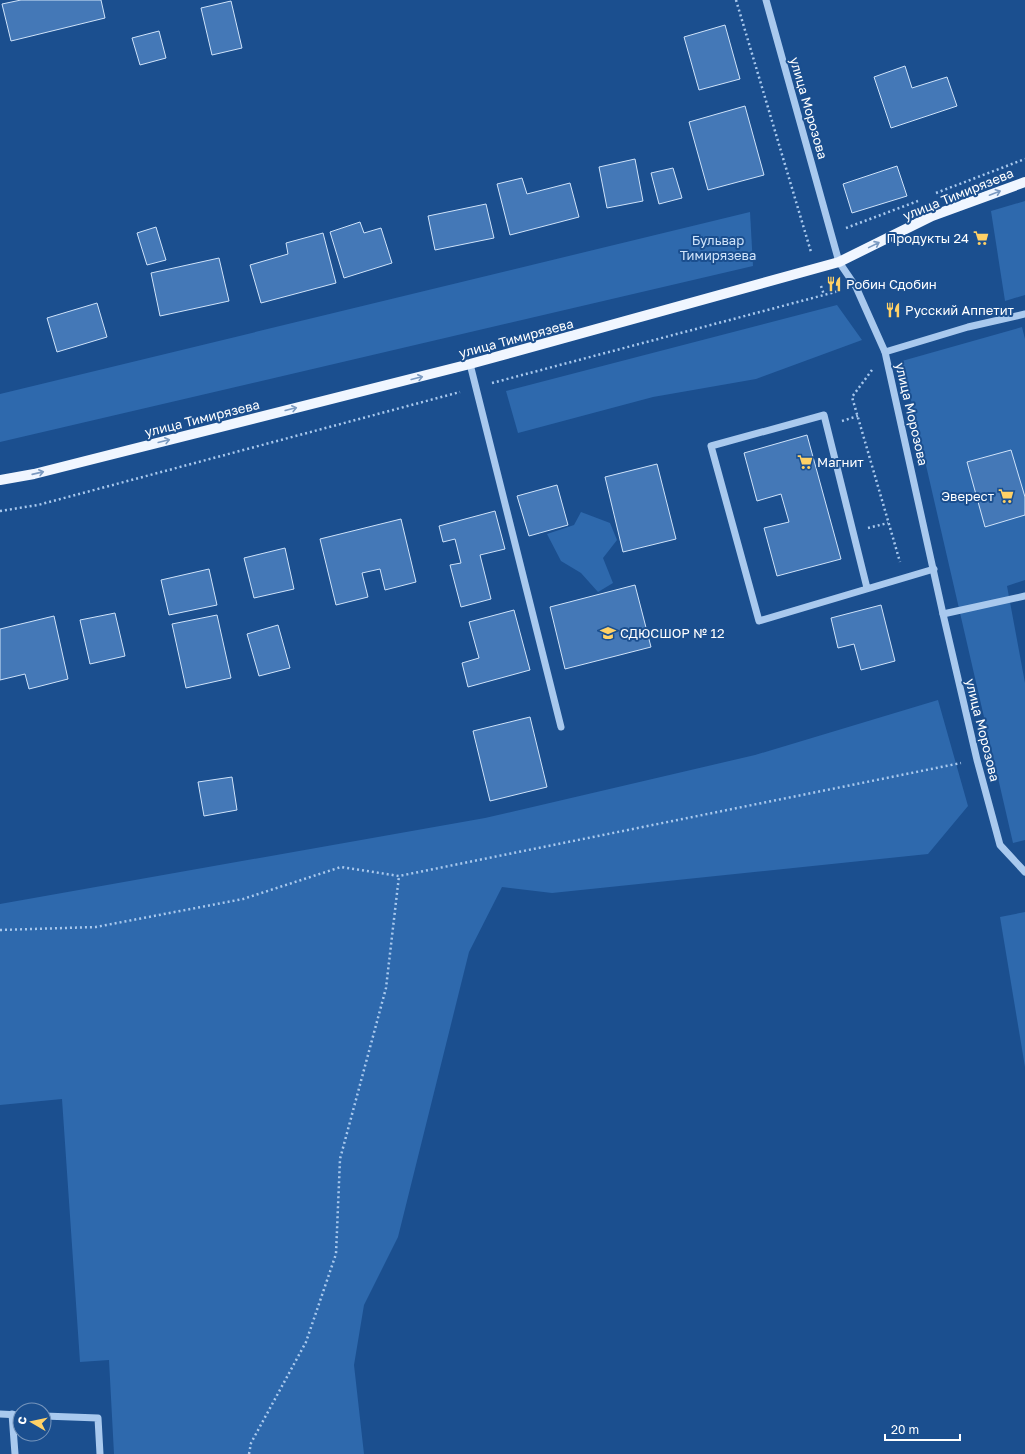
<svg xmlns="http://www.w3.org/2000/svg" width="1025" height="1454" font-family="'Golos Text',sans-serif">
<style>
.green{fill:#2e69ad}
.building{fill:#4478b7;stroke:#cfe3fa}
.lines{fill:none;stroke-linecap:round;stroke-linejoin:round}
.path{stroke:#a9c9ee;stroke-width:2.5;stroke-dasharray:2 3;stroke-linecap:butt}
.minor{stroke:#a9c9ee;stroke-width:7}
.major{stroke:#f0f6ff;stroke-width:10}
.oneway{stroke:#7b9ac1}
.labels{text-anchor:middle;dominant-baseline:central;stroke-width:4;stroke-linejoin:round;paint-order:stroke}
.street-label{font-size:13px;fill:#fff;stroke:#1b4f8f}
.poi-label{font-size:13px;fill:#fff;stroke:#1b4f8f;text-anchor:start}
.park-label{font-size:13px;fill:#cfe3fa;stroke:#1b4f8f}
</style>
<rect width="100%" height="100%" fill="#1b4f8f"/>
<g class="green">
<polygon points="1025,201 1025,295 1005,301 991,211"/>
<polygon points="750,212 753,266 0,442 0,394"/>
<polygon points="837,305 862,340 756,379 653,397 518,433 506,391"/>
<polygon points="1022,327 1025,339 1025,580 1007,586 1025,683 1025,840 1013,843 902,361"/>
<polygon points="581,512 610,523 617,540 603,558 613,583 598,592 581,573 561,561 547,534 574,525"/>
<polygon points="938,700 968,806 928,854 552,893 502,887 469,952 398,1237 364,1305 354,1365 364,1454 114,1454 109,1360 80,1362 62,1099 0,1105 0,904 485,818 755,755"/>
<polygon points="1025,912 1025,1067 1000,917"/>
</g>
<g class="building">
<polygon points="21,0 101,0 105,18 11,41 2,4"/>
<polygon points="231,1 242,48 212,55 201,8"/>
<polygon points="725,25 740,79 699,90 684,37"/>
<polygon points="159,31 166,58 140,65 132,38"/>
<polygon points="905,66 912,88 947,77 957,106 891,128 874,77"/>
<polygon points="745,106 764,175 708,190 689,122"/>
<polygon points="635,159 643,201 607,208 599,167"/>
<polygon points="897,166 907,196 852,213 843,184"/>
<polygon points="673,168 682,198 659,204 651,173"/>
<polygon points="522,178 527,194 570,183 579,217 510,235 497,184"/>
<polygon points="486,204 494,238 435,250 428,216"/>
<polygon points="360,222 364,233 381,228 392,263 344,278 330,232"/>
<polygon points="156,227 166,260 147,265 137,233"/>
<polygon points="323,233 336,283 261,303 250,265 288,254 286,243"/>
<polygon points="219,258 229,301 160,316 151,273"/>
<polygon points="97,303 107,337 57,352 47,318"/>
<polygon points="807,435 841,559 777,576 764,528 789,522 781,494 757,501 744,453"/>
<polygon points="1011,450 1025,497 1025,515 985,527 967,462"/>
<polygon points="657,464 676,539 623,552 605,477"/>
<polygon points="557,485 568,525 529,536 517,496"/>
<polygon points="495,511 505,549 480,555 491,599 461,607 450,565 461,563 455,539 443,542 439,526"/>
<polygon points="401,519 416,582 385,590 380,569 362,573 368,597 336,605 320,539"/>
<polygon points="285,548 294,589 254,598 244,558"/>
<polygon points="209,569 217,605 169,615 161,580"/>
<polygon points="635,585 651,647 565,669 550,607"/>
<polygon points="881,605 895,661 861,670 854,644 838,648 831,618"/>
<polygon points="514,610 530,670 468,687 462,663 479,658 469,622"/>
<polygon points="115,613 125,656 90,664 80,620"/>
<polygon points="217,615 231,678 186,688 172,624"/>
<polygon points="54,616 68,679 29,689 25,674 0,680 0,629"/>
<polygon points="278,625 290,668 259,676 247,634"/>
<polygon points="530,717 547,787 490,801 473,731"/>
<polygon points="232,777 237,810 204,816 198,782"/>
</g>
<g class="lines">
<g class="path">
<polyline points="736,0 811,252"/>
<polyline points="936,193 1025,159"/>
<polyline points="846,228 918,201"/>
<polyline points="821,286 824,295"/>
<polyline points="872,370 852,397 900,562"/>
<polyline points="492,383 839,291"/>
<polyline points="842,421 858,416"/>
<polyline points="0,511 38,505 460,392"/>
<polyline points="868,528 888,523"/>
<polyline points="0,930 96,927 243,899 341,867 399,876 961,763"/>
<polyline points="249,1454 251,1443 306,1342 336,1254 340,1159 386,988 399,876"/>
</g>
<g class="minor">
<polyline points="766,0 839,262 856,287 885,352 943,614 977,760 1000,845 1025,872"/>
<polyline points="885,352 968,327 1025,314"/>
<polyline points="470,364 561,727"/>
<polyline points="867,588 824,415 711,446 759,621 934,569"/>
<polyline points="943,614 1025,596"/>
<polyline points="0,1414 20,1415"/>
<polyline points="12,1414 15,1454"/>
<polyline points="44,1416 98,1418 100,1454"/>
</g>
<polyline class="major" points="0,480 34,474 470,364 839,262 932,216 1025,182"/>
</g>
<defs><path id="oneway-shaft" d="M-6 0H5M1.5-3L5.5 0L1.5 3" fill="none" stroke-width="1.6" stroke-linecap="round" stroke-linejoin="round"/></defs>
<g class="oneway">
<use href="#oneway-shaft" transform="translate(995 193) rotate(-21)"/>
<use href="#oneway-shaft" transform="translate(874 245) rotate(-26)"/>
<use href="#oneway-shaft" transform="translate(417 378) rotate(-14)"/>
<use href="#oneway-shaft" transform="translate(291 409) rotate(-14)"/>
<use href="#oneway-shaft" transform="translate(164 441) rotate(-14)"/>
<use href="#oneway-shaft" transform="translate(38 473) rotate(-13)"/>
</g>
<defs>
<symbol id="supermarket-bare" viewBox="-9 -9 18 18"><path d="M-6-5.5h2.5l.6 2H6L4.5 2H-2.5L-4.4-4H-6ZM-1.5 3.2a1.3 1.3 0 1 0 .1 0ZM3 3.2a1.3 1.3 0 1 0 .1 0Z" fill="#ffd166" stroke="#1b4f8f" stroke-width="2.5" paint-order="stroke"/></symbol>
<symbol id="restaurant-bare" viewBox="-9 -9 18 18"><path d="M-5-6h1v4h1v-4h1v4h1v-4h1v5L-1.5 .5V6h-2V.5L-5-1ZM5-6V6H3V1.5H1.5Q1.5-4 5-6Z" fill="#ffd166" stroke="#1b4f8f" stroke-width="2.5" paint-order="stroke"/></symbol>
<symbol id="school-bare" viewBox="-9 -9 18 18"><path d="M0-5L7-2L0 1L-7-2ZM-4 1L0 2.5L4 1V4Q0 6-4 4Z" fill="#ffd166" stroke="#1b4f8f" stroke-width="2.5" paint-order="stroke"/></symbol>
</defs>
<g fill-rule="evenodd">
<use href="#supermarket-bare" x="970" y="227" width="22" height="22"/>
<use href="#restaurant-bare" x="823" y="273" width="22" height="22"/>
<use href="#restaurant-bare" x="882" y="299" width="22" height="22"/>
<use href="#supermarket-bare" x="794" y="451" width="22" height="22"/>
<use href="#supermarket-bare" x="995" y="485" width="22" height="22"/>
<use href="#school-bare" x="597" y="622" width="22" height="22"/>
</g>
<g class="labels">
<g class="street-label">
<text transform="translate(809 108) rotate(74)">улица Морозова</text>
<text transform="translate(958 194) rotate(-22)">улица Тимирязева</text>
<text transform="translate(516 338) rotate(-15)">улица Тимирязева</text>
<text transform="translate(912 414) rotate(77)">улица Морозова</text>
<text transform="translate(202 418) rotate(-14)">улица Тимирязева</text>
<text transform="translate(983 730) rotate(76)">улица Морозова</text>
</g>
<g class="poi-label">
<text x="969" y="238" text-anchor="end">Продукты 24</text>
<text x="846" y="284">Робин Сдобин</text>
<text x="905" y="310">Русский Аппетит</text>
<text x="817" y="462">Магнит</text>
<text x="994" y="496" text-anchor="end">Эверест</text>
<text x="620" y="633">СДЮСШОР № 12</text>
</g>
<g class="park-label">
<text x="718" y="240">Бульвар<tspan x="718" dy="15">Тимирязева</tspan></text>
</g>
</g>
<g transform="translate(32 1422) rotate(279)"><circle r="19" fill="#1b4f8f" stroke="#7695bc"/>
<path d="M0-3L7 15L0 10L-7 15Z" fill="#ffd166"/>
<text y="-6" font-size="11" font-weight="bold" text-anchor="middle" fill="#ffffff">С</text>
</g>
<path d="M885 1434v6h75v-6" fill="none" stroke="#ffffff" stroke-width="2"/>
<text x="891" y="1434" font-size="12" fill="#ffffff" stroke="#1b4f8f" stroke-width="3" paint-order="stroke">20 m</text>
</svg>
